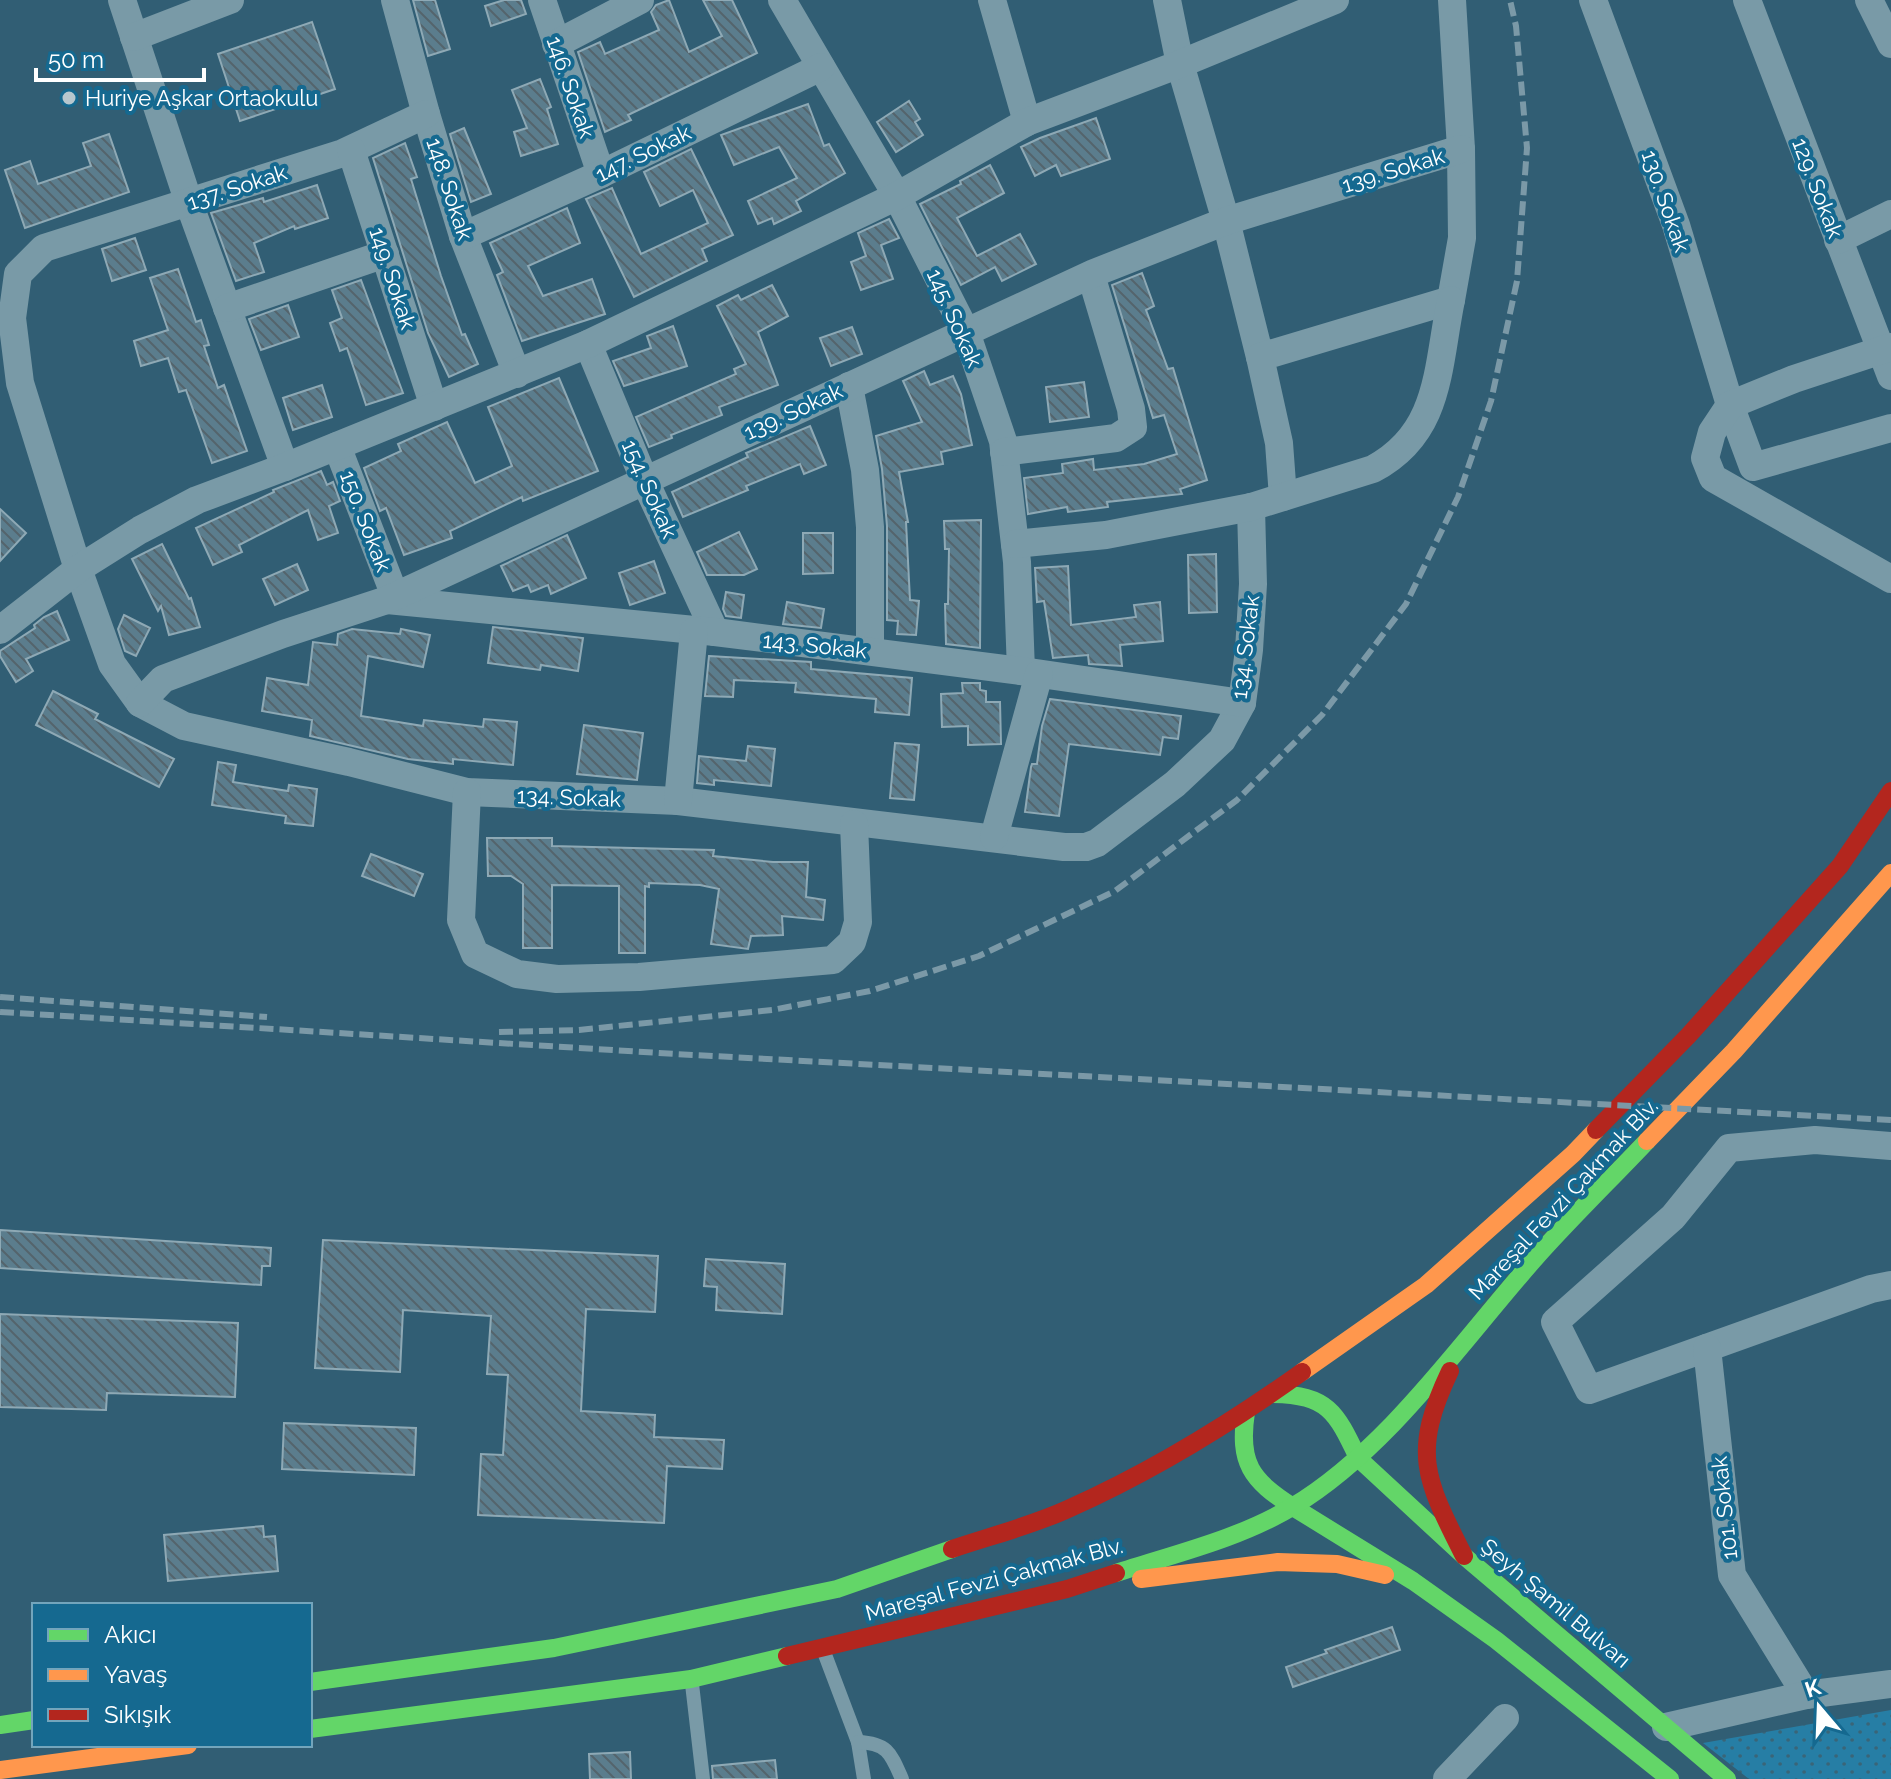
<svg xmlns="http://www.w3.org/2000/svg" width="1891" height="1779" font-family="Raleway,sans-serif">
<style>
.grass{fill:url(#grass-dots)}
.building{fill:url(#building-back-hatch);stroke:#8ea9b5;stroke-width:2}
.lines{fill:none;stroke-linecap:round;stroke-linejoin:round}
.lane{stroke:#799aa7;stroke-width:14}
.street{stroke:#799aa7;stroke-width:28}
.fast{stroke:#63d668;stroke-width:18}
.slow{stroke:#ff974d;stroke-width:18}
.jam{stroke:#b3261e;stroke-width:18}
.rail{stroke:#7b99a7;stroke-width:6;stroke-dasharray:14 6;stroke-linecap:butt}
.poi-dot{fill:#b7c7ce;stroke:#156990;stroke-width:3}
.labels{text-anchor:middle;dominant-baseline:central;stroke-width:8;stroke-linejoin:round;paint-order:stroke}
.street-label{font-size:22px;fill:#fff;stroke:#156990}
.poi-label{font-size:22px;fill:#fff;stroke:#156990;text-anchor:start}
</style>
<defs>
<pattern id="grass-dots" width="8" height="8" patternUnits="userSpaceOnUse" patternTransform="scale(2)"><rect width="8" height="8" fill="#267ea5"/><path d="M2 2h.1M6 6h.1" fill="none" stroke="#396578" stroke-width="1.8" stroke-linecap="round"/></pattern>
<pattern id="building-back-hatch" width="6" height="6" patternUnits="userSpaceOnUse" patternTransform="scale(2)"><rect width="6" height="6" fill="#5b7d8d"/><path d="M-1 5l2 2M0 0l6 6M5-1l2 2" fill="none" stroke="#54646c"/></pattern>
</defs>
<rect width="100%" height="100%" fill="#315e74"/>
<polygon class="grass" points="1891,1710 1891,1779 1749,1779 1703,1743"/>
<g class="building">
<polygon points="413,0 435,0 450,49 428,56"/>
<polygon points="504,0 521,0 526,14 491,26 485,6"/>
<polygon points="669,0 689,52 722,36 703,0 732,0 757,53 628,115 631,120 605,132 578,52 600,42 605,54 659,30 651,12 656,5"/>
<polygon points="312,22 335,89 240,121 218,54"/>
<polygon points="540,79 551,107 547,109 558,144 521,156 514,132 527,128 512,90"/>
<polygon points="909,101 920,119 915,122 923,135 896,152 877,122"/>
<polygon points="808,104 824,146 829,144 845,173 796,201 801,211 774,224 772,218 758,224 748,201 797,178 779,147 734,165 721,135"/>
<polygon points="1096,118 1110,159 1061,176 1056,165 1035,176 1021,147 1040,138"/>
<polygon points="464,128 491,194 471,202 450,134"/>
<polygon points="109,134 129,192 25,228 5,170 30,161 38,184 91,166 83,143"/>
<polygon points="405,143 417,177 411,179 441,276 462,335 465,334 478,364 449,377 428,333 373,158"/>
<polygon points="691,149 733,235 702,249 707,261 634,297 586,199 612,188 641,254 708,223 693,190 660,206 644,172"/>
<polygon points="990,165 1004,193 957,218 977,256 1020,234 1036,264 1002,281 995,267 961,285 920,204 961,184 960,181"/>
<polygon points="317,185 328,218 295,229 294,226 254,243 264,272 236,281 211,213 263,198 264,202"/>
<polygon points="567,208 580,243 528,266 543,296 592,279 605,314 522,341 497,275 503,272 490,243"/>
<polygon points="889,219 899,238 881,245 893,279 861,290 851,262 866,256 858,233"/>
<polygon points="135,238 146,270 112,281 102,249"/>
<polygon points="178,269 196,322 201,320 209,345 204,346 218,388 224,385 247,451 212,463 186,390 179,392 168,358 141,366 134,341 168,330 150,278"/>
<polygon points="1142,273 1154,306 1146,310 1168,369 1173,368 1207,480 1180,489 1182,494 1107,502 1108,507 1068,512 1067,507 1028,514 1024,478 1063,473 1062,464 1093,459 1094,470 1144,464 1177,454 1164,415 1153,418 1112,285"/>
<polygon points="361,280 403,393 366,405 347,348 340,351 330,323 342,318 332,290"/>
<polygon points="772,285 788,316 758,332 778,385 719,407 722,415 671,435 672,438 649,447 636,417 736,374 734,369 746,364 717,306 738,295 741,300"/>
<polygon points="288,305 299,337 261,350 249,319"/>
<polygon points="673,326 687,366 624,386 613,361 651,348 647,336"/>
<polygon points="852,327 862,354 831,366 820,338"/>
<polygon points="924,371 930,385 953,376 961,394 972,445 941,452 943,464 899,472 908,522 906,522 910,600 919,601 916,635 897,634 898,621 887,620 887,526 882,469 876,436 922,422 903,381"/>
<polygon points="559,378 598,471 523,501 522,497 450,531 452,538 404,555 386,508 380,511 364,468 401,451 398,444 447,422 475,483 512,466 488,407"/>
<polygon points="1084,382 1089,417 1050,422 1046,387"/>
<polygon points="322,385 332,417 293,430 283,398"/>
<polygon points="810,426 826,465 804,474 800,464 746,486 748,490 683,517 672,492 748,457 746,453"/>
<polygon points="321,471 327,485 333,482 340,501 329,506 338,533 318,540 308,510 239,545 242,552 213,565 196,528 274,492 273,490"/>
<polygon points="0,509 26,533 0,561"/>
<polygon points="981,520 980,648 946,644 945,604 948,604 949,549 945,549 944,521"/>
<polygon points="739,532 757,569 744,575 707,575 697,552"/>
<polygon points="803,533 833,533 833,573 803,574"/>
<polygon points="567,535 586,578 551,594 548,585 531,592 528,585 513,591 501,566"/>
<polygon points="162,544 189,599 191,598 200,627 169,635 161,606 158,611 132,559"/>
<polygon points="1216,554 1217,612 1189,613 1188,555"/>
<polygon points="654,561 665,593 630,605 619,573"/>
<polygon points="297,564 308,590 275,605 263,579"/>
<polygon points="1068,566 1071,625 1136,617 1134,605 1160,602 1163,641 1120,645 1122,666 1089,664 1088,655 1053,658 1044,601 1037,602 1035,568"/>
<polygon points="726,592 744,595 741,618 726,616 723,609"/>
<polygon points="787,602 824,609 821,628 783,624"/>
<polygon points="57,611 69,640 26,659 33,671 16,682 0,656 0,651 35,628 34,625 44,617"/>
<polygon points="124,615 150,628 136,656 125,651 118,629"/>
<polygon points="493,627 583,638 578,671 541,665 540,670 488,663"/>
<polygon points="352,629 400,634 401,629 430,635 423,667 368,656 361,716 423,726 424,720 483,727 484,719 517,722 513,765 453,759 453,764 408,759 310,736 312,720 262,711 267,678 308,685 313,642 337,645 338,634"/>
<polygon points="709,656 811,662 811,669 912,678 909,715 875,712 876,699 795,692 796,683 734,680 733,697 705,696"/>
<polygon points="962,683 980,683 980,690 986,691 986,702 1000,702 1001,744 968,745 968,726 942,727 941,694 963,693"/>
<polygon points="53,691 98,714 95,719 174,759 159,787 36,725"/>
<polygon points="1050,699 1181,716 1178,739 1163,737 1160,755 1069,744 1059,816 1025,812 1031,767 1032,764 1037,764 1042,726"/>
<polygon points="584,725 643,733 637,780 577,774"/>
<polygon points="895,743 919,745 914,800 890,798"/>
<polygon points="748,746 775,749 771,786 714,780 714,785 697,783 699,756 746,761"/>
<polygon points="218,762 236,765 233,782 288,791 289,785 317,789 313,826 285,823 286,816 212,805"/>
<polygon points="487,838 552,838 552,846 714,850 713,856 773,862 808,862 806,897 825,900 823,920 782,916 783,935 751,936 748,949 711,944 719,889 700,885 649,883 649,887 645,886 645,953 619,953 619,886 552,885 552,948 523,948 523,884 511,876 488,876"/>
<polygon points="371,854 423,874 414,896 362,876"/>
<polygon points="0,1230 271,1248 270,1266 262,1266 261,1285 0,1268"/>
<polygon points="323,1240 658,1256 655,1312 586,1309 581,1411 655,1415 654,1437 724,1440 722,1469 667,1466 664,1523 478,1515 481,1454 503,1455 508,1375 487,1374 491,1316 403,1310 400,1372 315,1368"/>
<polygon points="706,1259 785,1264 782,1314 716,1310 717,1287 704,1286"/>
<polygon points="0,1314 238,1323 235,1397 107,1393 106,1410 0,1407"/>
<polygon points="284,1423 416,1428 414,1475 282,1469"/>
<polygon points="263,1526 264,1537 275,1536 278,1571 168,1581 164,1535"/>
<polygon points="1392,1627 1400,1650 1293,1687 1286,1667 1327,1653 1325,1650"/>
<polygon points="630,1752 631,1779 590,1779 589,1754"/>
<polygon points="775,1760 777,1779 713,1779 712,1766"/>
</g>
<g class="lines">
<g class="lane">
<polyline points="824,1652 858,1742 864,1779"/>
<polyline points="692,1684 703,1779"/>
<path d="M858,1742c30,1 33,12 44,37"/>
</g>
<g class="street">
<polyline points="122,0 189,203 285,467"/>
<polyline points="395,0 426,114 463,236 517,374"/>
<polyline points="542,0 601,174"/>
<polyline points="782,0 897,196 966,332 1003,441 1017,562 1021,671"/>
<polyline points="992,0 1027,122"/>
<polyline points="1167,0 1180,64 1226,221 1260,357"/>
<polyline points="1593,0 1676,225 1730,405 1753,467 1891,428"/>
<polyline points="1747,0 1891,376"/>
<polyline points="1869,0 1891,44"/>
<polyline points="134,37 230,0"/>
<polyline points="556,44 640,0"/>
<polyline points="426,114 343,153 44,248 18,274 12,318 20,383 78,569 112,664 140,703 184,726 349,762 467,792 678,801 1064,847 1086,847 1097,843 1175,784 1222,740 1242,703 1249,650 1253,584 1251,507"/>
<polyline points="351,150 434,407"/>
<polyline points="463,236 601,174 821,67"/>
<polyline points="1838,240 1891,214"/>
<polyline points="227,308 385,254"/>
<polyline points="588,344 644,479 715,632"/>
<polyline points="1891,347 1794,379 1730,405 1712,432 1705,458 1713,478 1891,579"/>
<polyline points="849,386 865,470 870,527 870,651"/>
<polyline points="337,446 395,596"/>
<polyline points="1004,452 1116,438 1133,427 1131,409 1091,275"/>
<polyline points="1283,497 1279,443 1260,357 1451,300 1462,238 1461,149 1452,0"/>
<path d="M1015,544l91,-9 145,-28 122,-38c68,-36 64,-101 78,-169"/>
<polyline points="387,600 715,632 1021,671 1242,703"/>
<polyline points="0,630 78,569 140,530 197,500 285,467 588,344 897,196 1027,122 1180,64 1335,0"/>
<polyline points="140,703 163,679 283,634 387,600 1094,273 1226,221 1461,149"/>
<polyline points="467,792 461,920 475,954 517,974 557,979 639,977 833,960 852,942 858,922 854,824"/>
<polyline points="678,801 694,631"/>
<polyline points="994,837 1039,674"/>
<polyline points="1891,1146 1815,1140 1729,1148 1673,1217 1555,1322 1589,1390 1871,1289 1891,1285"/>
<polyline points="1707,1348 1732,1575 1806,1695"/>
<polyline points="1666,1727 1806,1695 1891,1684"/>
<polyline points="1447,1779 1505,1718"/>
</g>
<g class="fast">
<path d="M1273,1394c55,1 63,18 85,64"/>
<path d="M1246,1412c-8,51 5,68 47,95"/>
<polyline points="1358,1458 1464,1556 1727,1779"/>
<polyline points="1293,1507 1413,1581 1496,1640 1670,1779"/>
<path d="M1116,1573c58,-19 123,-34 176,-66 97,-58 171,-168 246,-252 35,-39 73,-76 109,-114"/>
<polyline points="310,1682 554,1648 837,1589 952,1549"/>
<polyline points="0,1725 34,1720"/>
<polyline points="310,1729 691,1679 787,1656"/>
</g>
<g class="slow">
<polyline points="1647,1141 1734,1051 1891,873"/>
<polyline points="1302,1372 1426,1285 1573,1154 1596,1130"/>
<polyline points="1141,1579 1278,1562 1337,1564 1385,1575"/>
<polyline points="0,1770 188,1745"/>
</g>
<g class="jam">
<polyline points="1596,1130 1688,1036 1840,866 1891,791"/>
<path d="M1450,1371c-39,82 -25,108 14,185"/>
<path d="M952,1549c38,-13 79,-23 116,-40 83,-37 160,-84 234,-137"/>
<polyline points="787,1656 1067,1589 1116,1573"/>
</g>
<g class="rail">
<polyline points="0,997 267,1017"/>
<polyline points="0,1012 676,1054 1891,1120"/>
<polyline points="499,1032 579,1030 772,1010 870,991 979,956 1115,891 1237,800 1322,715 1406,604 1458,497 1491,401 1517,281 1527,148 1516,26 1510,0"/>
</g>
</g>
<circle class="poi-dot" cx="69" cy="98" r="8"/>
<g class="labels">
<g class="street-label">
<text transform="translate(571 87) rotate(71)">146. Sokak</text>
<text transform="translate(643 153) rotate(-26)">147. Sokak</text>
<text transform="translate(1393 170) rotate(-17)">139. Sokak</text>
<text transform="translate(237 187) rotate(-18)">137. Sokak</text>
<text transform="translate(1818 188) rotate(69)">129. Sokak</text>
<text transform="translate(450 189) rotate(72)">148. Sokak</text>
<text transform="translate(1666 201) rotate(71)">130. Sokak</text>
<text transform="translate(393 278) rotate(72)">149. Sokak</text>
<text transform="translate(955 318) rotate(66)">145. Sokak</text>
<text transform="translate(793 411) rotate(-25)">139. Sokak</text>
<text transform="translate(650 489) rotate(66)">154. Sokak</text>
<text transform="translate(366 521) rotate(69)">150. Sokak</text>
<text transform="translate(815 645) rotate(6)">143. Sokak</text>
<text transform="translate(1245 647) rotate(-83)">134. Sokak</text>
<text transform="translate(569 797) rotate(2)">134. Sokak</text>
<text transform="translate(1563 1199) rotate(-47)">Mareşal Fevzi Çakmak Blv.</text>
<text transform="translate(1724 1508) rotate(-96)">101. Sokak</text>
<text transform="translate(994 1579) rotate(-15)">Mareşal Fevzi Çakmak Blv.</text>
<text transform="translate(1556 1603) rotate(40)">Şeyh Şamil Bulvarı</text>
</g>
<g class="poi-label">
<text x="85" y="98">Huriye Aşkar Ortaokulu</text>
</g>
</g>
<rect x="32" y="1603" width="280" height="144" fill="#156990" stroke="#73a5bc" stroke-width="2"/>
<rect x="48" y="1629" width="40" height="12" fill="#63d668" stroke="#73a5bc" stroke-width="2"/>
<text x="104" y="1643" font-size="24" fill="#ffffff">Akıcı</text>
<rect x="48" y="1669" width="40" height="12" fill="#ff974d" stroke="#73a5bc" stroke-width="2"/>
<text x="104" y="1683" font-size="24" fill="#ffffff">Yavaş</text>
<rect x="48" y="1709" width="40" height="12" fill="#b3261e" stroke="#73a5bc" stroke-width="2"/>
<text x="104" y="1723" font-size="24" fill="#ffffff">Sıkışık</text>
<g transform="translate(1819 1707) rotate(341)" stroke="#156990" stroke-width="6" paint-order="stroke">
<path d="M0-6L14 30L0 20L-14 30Z" fill="#ffffff"/>
<text y="-12" font-size="22" font-weight="bold" text-anchor="middle" fill="#ffffff">K</text>
</g>
<path d="M36 68v12h168v-12" fill="none" stroke="#ffffff" stroke-width="4"/>
<text x="48" y="68" font-size="24" fill="#ffffff" stroke="#156990" stroke-width="6" paint-order="stroke">50 m</text>
</svg>
